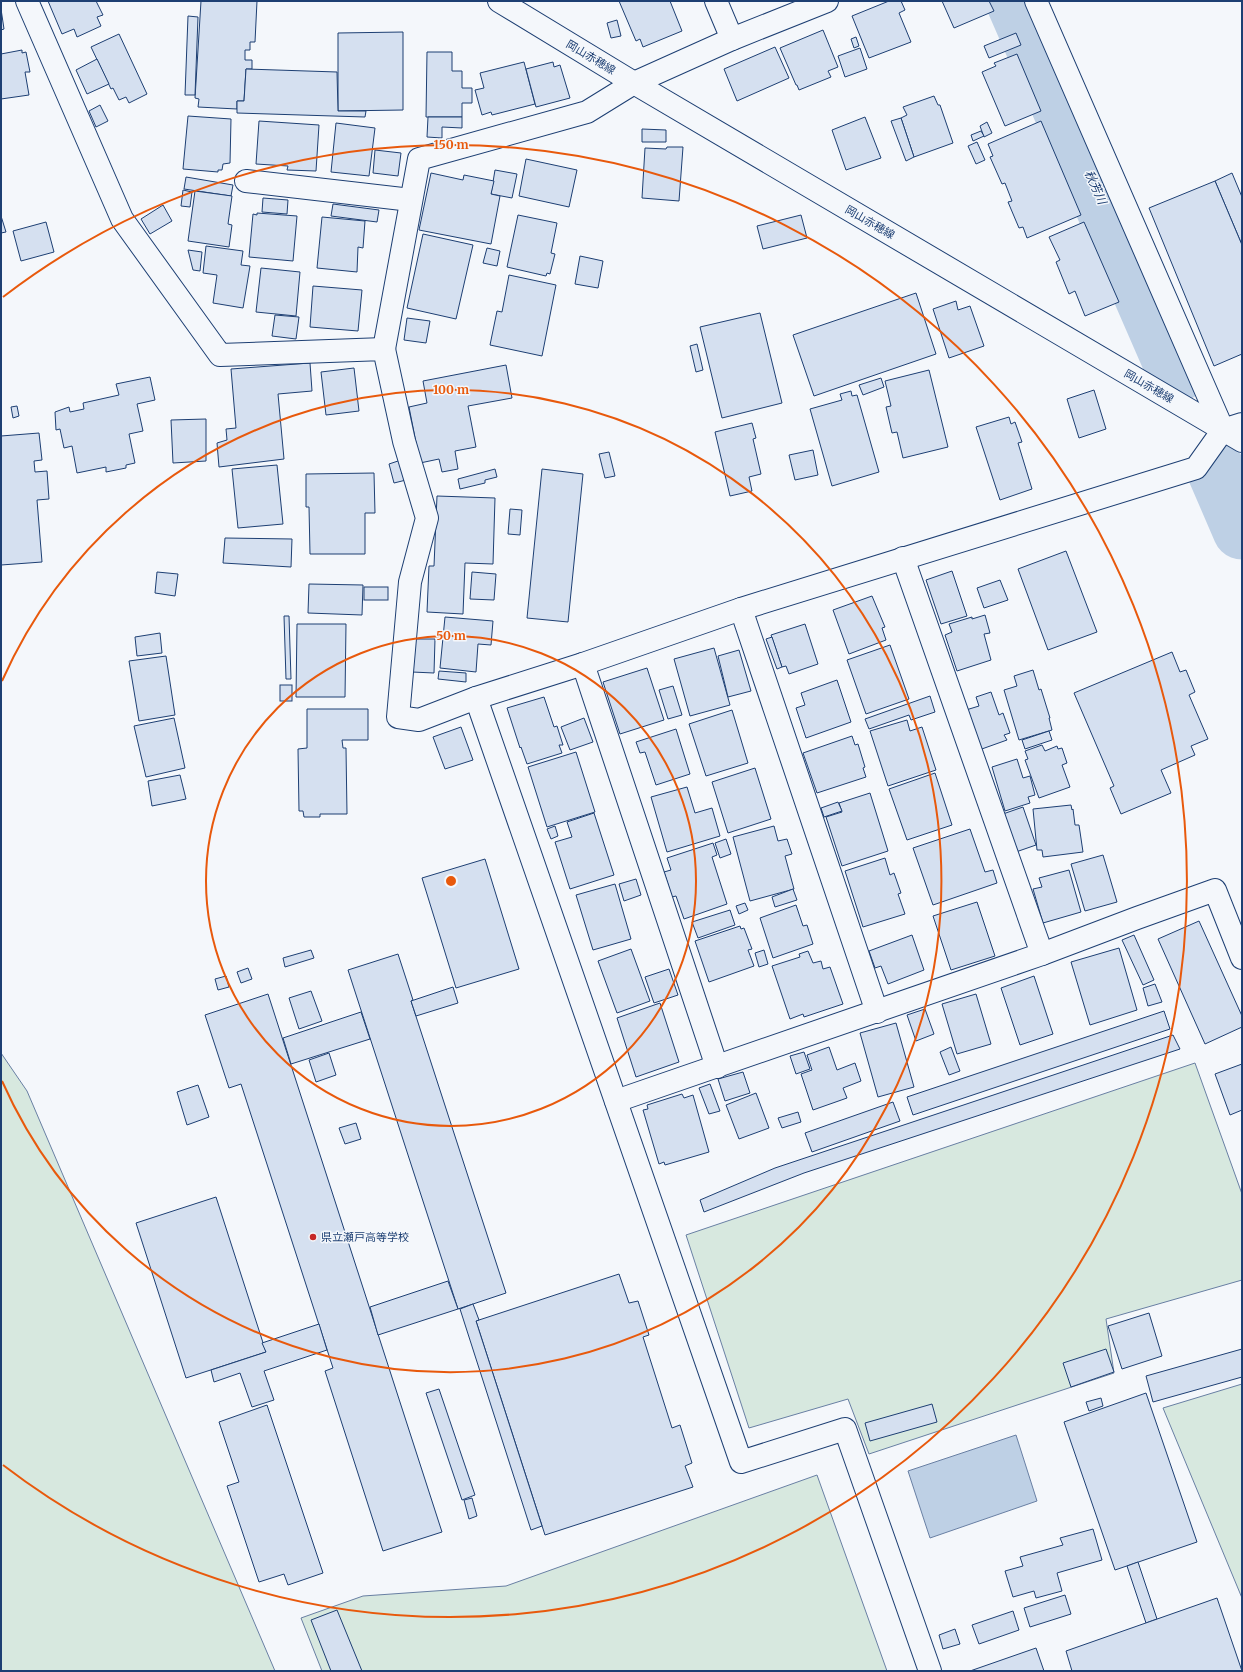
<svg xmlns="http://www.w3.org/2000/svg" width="1243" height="1672" font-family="Merriweather,'Noto Sans JP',serif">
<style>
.green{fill:#d7e8df;stroke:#687fa3}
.water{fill:#bed0e5;stroke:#687fa3}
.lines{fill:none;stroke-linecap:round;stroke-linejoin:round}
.river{stroke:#bed0e5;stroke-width:59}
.building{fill:#d5e0f0;stroke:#1d3f73}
.street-casing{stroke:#1d3f73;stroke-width:24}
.primary-casing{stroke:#1d3f73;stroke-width:24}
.street{stroke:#f4f7fb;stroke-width:22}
.primary{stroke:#f4f7fb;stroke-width:22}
.ring{fill:none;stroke:#e8590c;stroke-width:2}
.poi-dot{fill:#c62828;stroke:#f4f7fb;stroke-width:1.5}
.labels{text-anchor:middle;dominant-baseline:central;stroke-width:3;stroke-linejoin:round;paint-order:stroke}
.street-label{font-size:11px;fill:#1d3f73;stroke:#f4f7fb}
.poi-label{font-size:11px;fill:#1d3f73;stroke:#f4f7fb;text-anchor:start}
.water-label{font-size:12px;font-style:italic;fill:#1d3f73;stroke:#f4f7fb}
.centre{fill:#e8590c;stroke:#f4f7fb;stroke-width:2}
.ring-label{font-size:12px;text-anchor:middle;font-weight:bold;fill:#e8590c;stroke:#f4f7fb;stroke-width:3;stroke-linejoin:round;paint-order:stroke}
</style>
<rect width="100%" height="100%" fill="#f4f7fb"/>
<g class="green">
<polygon points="1,1053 27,1091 275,1671 1,1671"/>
<polygon points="1195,1063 1242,1194 1242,1280 1106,1319 1114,1373 869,1454 848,1399 749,1428 686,1235"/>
<polygon points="1242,1384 1242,1598 1163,1408"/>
<polygon points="817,1475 887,1671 322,1671 301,1618 363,1596 506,1586"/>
</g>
<polygon class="water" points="1016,1435 1037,1501 930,1538 908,1471"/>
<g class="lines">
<g class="river">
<polyline points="1015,1 1177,373"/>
<polyline points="1217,472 1242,530"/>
</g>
</g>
<g class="building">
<polygon points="48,1 96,1 103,15 97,17 101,26 77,37 74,29 62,34"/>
<polygon points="201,1 257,1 255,42 250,42 250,50 245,50 245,60 252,60 252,69 246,69 244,101 237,101 237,109 198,107 199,99 195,98"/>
<polygon points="619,1 670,1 682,31 643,47 640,39 636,41"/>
<polygon points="889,1 901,1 905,10 899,13 911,42 869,58 852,16"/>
<polygon points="942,1 989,1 994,11 954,28"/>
<polygon points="1,9 4,29 1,30"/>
<polygon points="188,16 198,17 195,95 185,95"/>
<polygon points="617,20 621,36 611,38 607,23"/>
<polygon points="823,30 838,67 828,71 831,77 799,90 797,85 796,85 780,48"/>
<polygon points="403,32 403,110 338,111 338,33"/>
<polygon points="1016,33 1021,45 989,58 984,46"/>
<polygon points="119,34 147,94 129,103 126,97 119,100 113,88 111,89 91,47"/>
<polygon points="856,37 859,46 854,48 851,39"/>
<polygon points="775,47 789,78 737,101 724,69"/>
<polygon points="860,48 867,69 845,77 838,56"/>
<polygon points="22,50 22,53 26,52 30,72 25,72 29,95 1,99 1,54"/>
<polygon points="427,52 452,52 452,71 462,71 462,88 472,88 472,103 462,103 462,117 426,117"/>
<polygon points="1017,54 1041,111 1005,126 982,72 996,66 994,63"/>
<polygon points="97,59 109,84 87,94 76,70"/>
<polygon points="524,62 535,104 492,115 491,112 482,115 475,90 484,88 480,73"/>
<polygon points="553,62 554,67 560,65 570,98 536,107 526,69"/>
<polygon points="246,69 337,72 338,111 366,111 365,117 237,113 237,101 244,101"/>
<polygon points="934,96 938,105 940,105 953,143 914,157 901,118 907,115 903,107"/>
<polygon points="100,105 108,121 96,127 89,111"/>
<polygon points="188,116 231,119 230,163 223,164 222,170 218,170 218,172 183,169"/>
<polygon points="428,117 462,117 462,128 442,127 442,138 427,137"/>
<polygon points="865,117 881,158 846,170 832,130"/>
<polygon points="901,118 914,157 906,161 891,121"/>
<polygon points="259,121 319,125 316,171 287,170 288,166 256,164"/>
<polygon points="1041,121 1081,215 1027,238 1023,227 1019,228 1008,202 1012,201 1005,183 1002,184 990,157 993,156 988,144"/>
<polygon points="987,122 992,133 984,137 980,126"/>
<polygon points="336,123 375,128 369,176 331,172"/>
<polygon points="642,129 666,130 666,142 642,142"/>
<polygon points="981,131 984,136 973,141 971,135"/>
<polygon points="977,142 985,160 976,164 968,146"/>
<polygon points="667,147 683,147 679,201 642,198 645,148 666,149"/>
<polygon points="375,150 401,153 398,176 373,173"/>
<polygon points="526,159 577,170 569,207 519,196"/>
<polygon points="495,170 517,174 512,198 491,194"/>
<polygon points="431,173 463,180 464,175 494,181 491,194 500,196 491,244 419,230"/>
<polygon points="1232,173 1242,197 1242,245 1215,181"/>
<polygon points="186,177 233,185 231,196 184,189"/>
<polygon points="1215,181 1242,245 1242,354 1214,366 1149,208"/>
<polygon points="183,190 192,192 190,207 181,206"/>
<polygon points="195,191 232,196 228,224 232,225 229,247 188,241"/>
<polygon points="263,198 288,200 287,214 262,212"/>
<polygon points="333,204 379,210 377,222 331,216"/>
<polygon points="163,205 172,221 150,234 141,219"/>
<polygon points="257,213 297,216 293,261 249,257 253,214 257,215"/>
<polygon points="518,215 557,223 551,253 555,254 550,274 547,273 546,276 507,267"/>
<polygon points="801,215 807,238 763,249 757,226"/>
<polygon points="1,216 6,232 1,233"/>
<polygon points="322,217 365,221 363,248 358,247 357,272 317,268"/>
<polygon points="46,222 54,252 21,261 13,231"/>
<polygon points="1084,222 1119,302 1085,316 1075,291 1069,294 1056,262 1060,260 1049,237"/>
<polygon points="423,234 473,245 456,319 407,308"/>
<polygon points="206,246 243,251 241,265 250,266 243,308 213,303 217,275 203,273"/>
<polygon points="487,248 500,251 497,266 483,263"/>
<polygon points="188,250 202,252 200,271 193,270"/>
<polygon points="580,256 603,261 598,288 575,284"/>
<polygon points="261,268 300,272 296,316 256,312"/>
<polygon points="509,275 556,285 542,356 490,345 497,311 502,312"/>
<polygon points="313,286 362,290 358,331 310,327"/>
<polygon points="916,293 936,354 814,396 793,335"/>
<polygon points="956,301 958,310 970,306 984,346 949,358 933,309"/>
<polygon points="760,313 782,403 722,418 700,327"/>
<polygon points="275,315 299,317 296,339 272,336"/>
<polygon points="407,318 430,321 426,343 404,340"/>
<polygon points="697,344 703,370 696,372 690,346"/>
<polygon points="310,363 312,391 278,394 284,459 219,467 217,443 227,440 226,429 236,428 231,369"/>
<polygon points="506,365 512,398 468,406 476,447 455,451 458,469 442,472 439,459 420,463 409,407 427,403 423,381"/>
<polygon points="354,368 359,411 326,415 321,372"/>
<polygon points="929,370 948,447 903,458 897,432 892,433 886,407 891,406 885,381"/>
<polygon points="150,377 155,400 137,404 143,431 129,434 135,463 126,465 126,468 106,472 106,467 77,473 72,446 64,448 60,429 56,430 55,412 69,407 70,412 84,409 83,403 119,395 116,384"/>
<polygon points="881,378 884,387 863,395 859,385"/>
<polygon points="1094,390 1106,429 1079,438 1067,399"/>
<polygon points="851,391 852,396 857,395 879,472 832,486 810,409 842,400 840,394"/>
<polygon points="17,406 19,416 13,418 11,407"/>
<polygon points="1009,417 1011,424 1015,422 1022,442 1018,443 1032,489 1000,500 976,427"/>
<polygon points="206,419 206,461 173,463 171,420"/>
<polygon points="752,423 756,438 753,439 761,474 749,477 752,491 730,496 715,432"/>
<polygon points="39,433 42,460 34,461 35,472 47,471 49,499 37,500 42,562 1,565 1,436"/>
<polygon points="813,450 818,475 795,480 789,455"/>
<polygon points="609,452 615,476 605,478 599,454"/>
<polygon points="401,460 406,480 394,483 389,464"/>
<polygon points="277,465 283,524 238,528 232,469"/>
<polygon points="495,469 497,477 485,480 485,483 460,489 458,479"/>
<polygon points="542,469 583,474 568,622 527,618"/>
<polygon points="374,473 375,513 365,513 365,554 310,554 309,507 306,507 306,474"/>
<polygon points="437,496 495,498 493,564 465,563 463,614 427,612 429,566 434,566"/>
<polygon points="510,509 522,510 520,535 508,534"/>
<polygon points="225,538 292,539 291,567 223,563"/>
<polygon points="1066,551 1097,632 1048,650 1018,569"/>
<polygon points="952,571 967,616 941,624 926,580"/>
<polygon points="157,572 178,574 175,596 155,593"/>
<polygon points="472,572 496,574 494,600 470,599"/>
<polygon points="1000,580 1008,600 984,608 977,588"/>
<polygon points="309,584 363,585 362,615 308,613"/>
<rect x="364" y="587" width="24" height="13"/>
<polygon points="872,596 885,627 882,628 886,640 849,654 833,610"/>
<polygon points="985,615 990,633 984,634 991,660 957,671 945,635 952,632 949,624 972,617 972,619"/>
<polygon points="284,616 289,616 291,679 286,679"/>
<polygon points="445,617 493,621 491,645 478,644 476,672 440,668"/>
<polygon points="297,624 346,624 345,697 296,697"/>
<polygon points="805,624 818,664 789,674 786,666 782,667 771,635"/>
<polygon points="160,633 162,653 137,656 135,637"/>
<polygon points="772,637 782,667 777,669 766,639"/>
<polygon points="413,639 435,639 434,673 412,672"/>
<polygon points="890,645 909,699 866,714 847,660"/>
<polygon points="714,648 730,705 690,716 674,659"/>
<polygon points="739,650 751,691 728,697 718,656"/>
<polygon points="1172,652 1180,672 1186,670 1195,692 1189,695 1208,739 1191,746 1195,755 1161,770 1171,793 1121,814 1110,788 1114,786 1074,693"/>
<polygon points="166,656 175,715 139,721 129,661"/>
<polygon points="647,668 664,720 620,734 603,682"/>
<polygon points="1033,670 1039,690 1041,689 1050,718 1049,718 1052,730 1019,740 1004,690 1017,686 1014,676"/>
<polygon points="439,671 466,673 466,682 438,679"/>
<polygon points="837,680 851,722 806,738 796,708 805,705 801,693"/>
<rect x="280" y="685" width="12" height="16"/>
<polygon points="673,686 682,715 668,719 659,690"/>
<polygon points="991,692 999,715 1003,713 1010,733 1004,735 1007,740 979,750 966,710 979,706 976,697"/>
<polygon points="930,696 935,712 911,720 909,715 869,729 865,719"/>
<polygon points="544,697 554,727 557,726 563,745 559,745 562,753 527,764 521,747 520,748 507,708"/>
<polygon points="307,709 368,709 368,740 342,740 343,748 346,748 347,814 320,814 320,817 304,817 303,811 299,811 298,749 307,748"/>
<polygon points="732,710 748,763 706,776 689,724"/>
<polygon points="174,718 185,768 146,777 134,726"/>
<polygon points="584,718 593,742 570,750 561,727"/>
<polygon points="907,720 910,731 922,727 936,770 888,786 870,731"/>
<polygon points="461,727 473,760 445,769 433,737"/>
<polygon points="676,729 690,774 656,785 645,752 640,753 636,742"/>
<polygon points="1049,731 1052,740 1025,749 1022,740"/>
<polygon points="852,736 855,745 858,744 865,767 863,768 866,777 817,793 803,753"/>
<polygon points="1042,745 1045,751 1057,746 1058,749 1062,748 1067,763 1062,765 1070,787 1039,798 1025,760 1028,759 1025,751"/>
<polygon points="576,752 595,812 547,827 528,767"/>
<polygon points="1017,759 1023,778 1030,776 1035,795 1028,797 1030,803 1005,811 992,767"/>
<polygon points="755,768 771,819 728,833 712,782"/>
<polygon points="935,773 952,825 907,840 889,789"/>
<polygon points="180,775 186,799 152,806 148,781"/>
<polygon points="687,787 695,813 712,808 720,836 667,852 651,797"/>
<polygon points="870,793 888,851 842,866 826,817 842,812 839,803"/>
<polygon points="838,802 842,811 824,817 821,808"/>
<polygon points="1071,805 1072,810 1073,809 1075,825 1079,825 1083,852 1043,857 1042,850 1037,850 1033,809"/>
<polygon points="1023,807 1036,845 1013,853 1000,815"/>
<polygon points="594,813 614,875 570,889 555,842 572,837 567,822"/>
<polygon points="555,826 558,836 551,839 547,829"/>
<polygon points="774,826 778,841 787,839 792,854 785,856 794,889 750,901 733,837"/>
<polygon points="970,829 985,872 993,870 997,883 933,905 913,848"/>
<polygon points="726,839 731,854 720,858 715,843"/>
<polygon points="713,843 717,855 712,857 727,904 684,919 676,896 672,897 664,872 671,870 667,858"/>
<polygon points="1103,855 1117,902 1085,911 1071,864"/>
<polygon points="885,858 890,875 894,873 901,893 898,894 905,914 863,927 845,871"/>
<polygon points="485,859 519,969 456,988 422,878"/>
<polygon points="1069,870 1081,912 1043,923 1033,889 1042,887 1039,878"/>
<polygon points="636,879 641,895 624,901 619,884"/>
<polygon points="615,884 631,939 593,950 576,895"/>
<polygon points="793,889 797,900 775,907 772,897"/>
<polygon points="977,902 995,956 951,970 933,916"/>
<polygon points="745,903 748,910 739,914 736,906"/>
<polygon points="796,905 803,926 807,925 813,944 773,958 760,918"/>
<polygon points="730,910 735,925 698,938 692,922"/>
<polygon points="1199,921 1242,1016 1242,1027 1205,1044 1158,939"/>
<polygon points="740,926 741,929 744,928 752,949 748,950 754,966 709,982 695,941"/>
<polygon points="912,935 924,970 888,984 881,966 875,968 869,951"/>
<polygon points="1134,935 1154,980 1143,985 1122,940"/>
<polygon points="1119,948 1137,1010 1090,1025 1071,962"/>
<polygon points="631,949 650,1001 617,1013 598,961"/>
<polygon points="311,950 314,958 285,967 283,958"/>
<polygon points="764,950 768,964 759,967 755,953"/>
<polygon points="808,951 813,963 821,961 823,969 830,967 843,1004 804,1017 803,1014 790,1019 772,966 800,957 799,954"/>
<polygon points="398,954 413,1000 411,1001 506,1293 458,1309 348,970"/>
<polygon points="248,968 252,979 241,983 237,972"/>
<polygon points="669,969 678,995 654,1003 645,977"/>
<polygon points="226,976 229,987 218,990 215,979"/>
<polygon points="1034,976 1053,1034 1020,1045 1001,988"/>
<polygon points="1155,984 1162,1002 1148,1006 1143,988"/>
<polygon points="453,987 458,1003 416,1016 411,1001"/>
<polygon points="311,991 322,1021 299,1029 289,998"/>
<polygon points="268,994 442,1532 383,1551 325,1371 333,1368 241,1084 229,1088 205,1015"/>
<polygon points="976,994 991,1044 957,1054 942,1004"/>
<polygon points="660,1003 679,1062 636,1077 617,1018"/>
<polygon points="925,1009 934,1034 916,1041 907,1015"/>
<polygon points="1164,1011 1170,1029 913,1115 907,1097"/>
<polygon points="361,1012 370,1039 291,1064 283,1038"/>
<polygon points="896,1023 914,1087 878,1097 860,1033"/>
<polygon points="1173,1035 1180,1049 804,1173 704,1212 700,1200 775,1168"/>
<polygon points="829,1047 837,1070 855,1063 861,1081 843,1088 847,1098 813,1110 801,1074 812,1070 807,1055"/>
<polygon points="951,1047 960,1071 949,1075 940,1052"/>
<polygon points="804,1052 810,1069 796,1074 790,1056"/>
<polygon points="329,1053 336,1075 316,1082 309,1060"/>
<polygon points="1242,1064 1242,1110 1230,1115 1215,1074"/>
<polygon points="743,1072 750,1093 725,1101 718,1079"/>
<polygon points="710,1084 720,1111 709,1114 699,1088"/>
<polygon points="198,1085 209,1117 187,1125 177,1092"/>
<polygon points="756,1093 769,1128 739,1139 726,1105"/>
<polygon points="682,1094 684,1098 693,1095 709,1152 665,1165 664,1162 659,1164 643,1110 648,1109 647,1105"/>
<polygon points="893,1102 900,1121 812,1152 805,1133"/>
<polygon points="798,1112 801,1122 782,1128 778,1118"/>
<polygon points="356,1123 361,1139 345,1144 339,1128"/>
<polygon points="216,1197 266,1352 186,1378 136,1223"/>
<polygon points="619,1274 629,1303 638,1301 649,1335 643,1337 672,1428 680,1425 692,1463 685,1466 693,1487 545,1535 476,1321"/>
<polygon points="448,1281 458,1309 378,1335 370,1307"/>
<polygon points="473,1304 479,1320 476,1321 542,1526 531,1530 460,1309"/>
<polygon points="1149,1313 1162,1356 1122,1369 1108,1326"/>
<polygon points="319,1324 327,1350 264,1371 274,1400 252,1407 240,1373 214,1382 211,1370 266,1352 262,1343"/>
<polygon points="1106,1349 1114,1372 1071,1387 1063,1363"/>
<polygon points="1242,1349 1242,1377 1153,1402 1146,1376"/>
<polygon points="439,1389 475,1495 462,1500 426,1393"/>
<polygon points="1146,1393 1197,1542 1115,1570 1064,1422"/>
<polygon points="1101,1398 1103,1406 1089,1411 1086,1402"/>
<polygon points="932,1404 937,1422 870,1441 865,1423"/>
<polygon points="267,1405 323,1573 288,1585 284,1574 259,1582 227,1486 239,1482 219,1422"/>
<polygon points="472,1498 477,1516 469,1519 464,1500"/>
<polygon points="1093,1529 1102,1560 1057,1573 1062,1591 1036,1598 1034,1591 1013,1597 1005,1571 1023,1566 1020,1557 1063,1545 1060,1538"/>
<polygon points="1138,1562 1157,1619 1146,1623 1127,1566"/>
<polygon points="1065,1595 1071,1614 1030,1627 1024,1608"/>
<polygon points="1217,1598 1242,1671 1072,1671 1066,1651"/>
<polygon points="337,1610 362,1671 331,1671 311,1620"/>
<polygon points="1013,1611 1019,1630 979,1644 972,1625"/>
<polygon points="955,1629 960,1644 943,1649 939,1635"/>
<polygon points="1036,1648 1044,1671 970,1671"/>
</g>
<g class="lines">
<defs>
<g id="street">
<polyline points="27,1 122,219 220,355 384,349 404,441 427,518 410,582 398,717 419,720 476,698 583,664 741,609 1196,468 1223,430 1242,424"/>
<polyline points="716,1 732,39"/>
<polyline points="1036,1 1223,430"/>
<polyline points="246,181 411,200"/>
<polyline points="384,349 419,159 587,112 634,83 732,39 827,1"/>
<polyline points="741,609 877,1012"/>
<polyline points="583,664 717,1067"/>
<polyline points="476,698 741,1462 845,1429 930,1671"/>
<polyline points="1042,954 1137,918 1215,890 1242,958"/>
<polyline points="616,1101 1042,954 903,558"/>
</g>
<polyline id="primary" points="499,1 634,83 1242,441"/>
</defs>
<use href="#street" class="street-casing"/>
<use href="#primary" class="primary-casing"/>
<use href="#street" class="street"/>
<use href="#primary" class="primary"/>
</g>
<g class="ring">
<circle cx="451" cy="881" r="245"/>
<path d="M2 681A491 491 0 1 1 2 1081"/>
<path d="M3 297A736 736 0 1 1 3 1465"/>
</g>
<circle class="poi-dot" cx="313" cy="1237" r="4"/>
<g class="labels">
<g class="street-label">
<text transform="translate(591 57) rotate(31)">岡山赤穂線</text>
<text transform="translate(870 222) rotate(30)">岡山赤穂線</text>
<text transform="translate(1149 386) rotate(30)">岡山赤穂線</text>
</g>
<g class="poi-label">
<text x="321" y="1237">県立瀬戸高等学校</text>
</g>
<g class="water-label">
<text transform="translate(1096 187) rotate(66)">秋芳川</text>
</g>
</g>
<circle cx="451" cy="881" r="6" class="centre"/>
<g class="ring-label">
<text x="451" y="149">150 m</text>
<text x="451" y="394">100 m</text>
<text x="451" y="640">50 m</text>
</g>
<rect width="1243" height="1672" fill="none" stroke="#1d3f73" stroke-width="4"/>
</svg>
